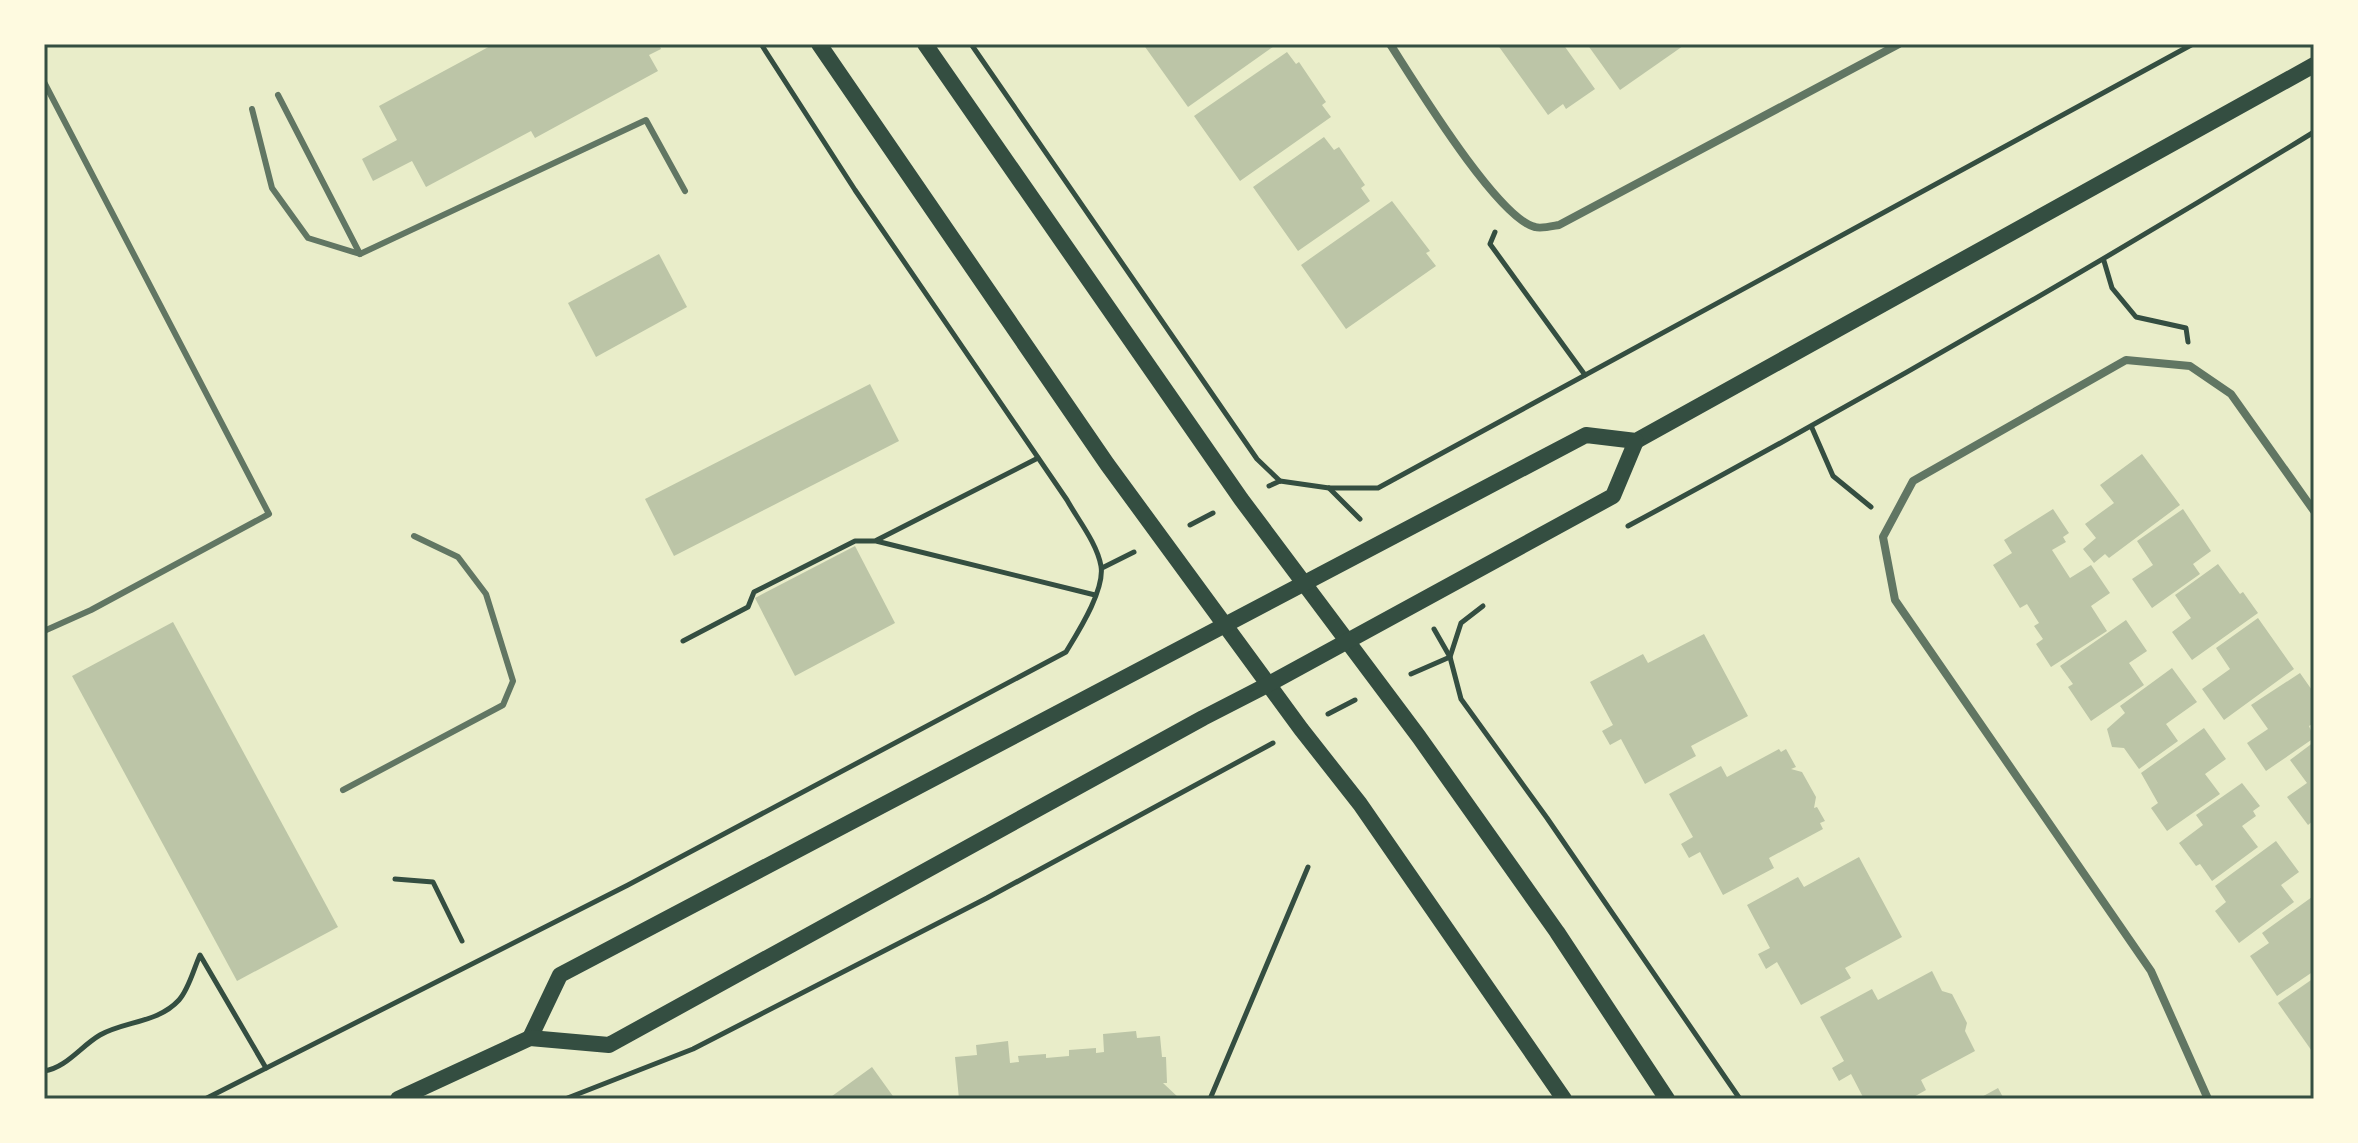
<svg xmlns="http://www.w3.org/2000/svg" width="2358" height="1143" font-family="Roboto,sans-serif">
<style>
.building{fill:#bcc5a7}
.lines{fill:none;stroke-linecap:round;stroke-linejoin:round}
.path{stroke:#344e41;stroke-width:5}
.service{stroke:#617663;stroke-width:6}
.minor{stroke:#617663;stroke-width:8}
.secondary{stroke:#344e41;stroke-width:16}
.neatline{fill:none;stroke:#344e41;stroke-width:3}
</style>
<rect width="100%" height="100%" fill="#e9edc9"/>
<g class="building">
<polygon points="494,44 659,44 661,49 649,55 658,71 535,138 531,131 426,187 412,161 373,181 362,159 397,140 379,106"/>
<polygon points="1143,44 1277,44 1188,107"/>
<polygon points="1497,44 1563,44 1595,89 1566,109 1563,104 1548,115"/>
<polygon points="1587,44 1681,44 1683,46 1620,90"/>
<polygon points="1287,52 1296,64 1299,62 1326,102 1322,105 1331,117 1240,181 1194,116"/>
<polygon points="1324,137 1334,150 1339,147 1365,185 1361,188 1370,201 1298,251 1253,187"/>
<polygon points="1392,201 1430,251 1426,253 1436,266 1346,329 1301,265"/>
<polygon points="659,254 687,307 596,357 568,303"/>
<polygon points="870,384 899,441 674,556 645,499"/>
<polygon points="2142,454 2180,505 2109,558 2105,554 2094,563 2083,549 2096,538 2085,524 2114,503 2100,485"/>
<polygon points="2053,509 2069,533 2063,537 2066,542 2052,550 2070,578 2091,565 2110,593 2091,606 2107,631 2051,667 2036,644 2043,639 2034,626 2039,623 2027,604 2020,608 1993,565 2012,553 2004,540"/>
<polygon points="2183,509 2211,551 2193,564 2200,574 2152,608 2132,579 2153,565 2137,541"/>
<polygon points="855,546 895,623 795,676 755,598"/>
<polygon points="2218,564 2240,594 2243,592 2258,613 2192,660 2172,632 2191,618 2175,595"/>
<polygon points="2258,618 2294,669 2224,720 2202,689 2230,669 2216,648"/>
<polygon points="2126,620 2147,651 2129,663 2144,685 2091,721 2068,687 2073,684 2060,666"/>
<polygon points="173,622 338,927 237,981 72,676"/>
<polygon points="1704,634 1748,716 1691,746 1696,756 1645,784 1621,739 1610,745 1602,731 1613,725 1590,682 1643,654 1648,663"/>
<polygon points="2172,668 2197,702 2166,724 2178,741 2139,769 2124,748 2112,747 2107,729 2125,713 2120,706"/>
<polygon points="2300,673 2314,693 2314,723 2309,726 2314,738 2266,771 2247,743 2268,729 2251,705"/>
<polygon points="2204,728 2226,759 2205,774 2220,794 2167,831 2151,808 2158,803 2141,773"/>
<polygon points="2314,742 2314,820 2308,825 2287,797 2307,783 2290,760"/>
<polygon points="1779,749 1781,752 1786,749 1796,767 1791,769 1802,772 1816,797 1814,808 1817,807 1825,821 1820,823 1823,829 1769,858 1774,868 1723,895 1700,852 1689,858 1681,844 1693,837 1669,794 1721,766 1727,777"/>
<polygon points="2242,783 2260,806 2253,811 2256,816 2242,826 2258,847 2212,881 2200,864 2196,866 2179,843 2203,825 2196,815"/>
<polygon points="2276,841 2299,872 2281,885 2294,902 2239,943 2215,911 2226,902 2215,886"/>
<polygon points="1859,857 1902,937 1845,968 1851,978 1801,1005 1777,962 1766,969 1758,954 1770,948 1747,905 1798,877 1804,887"/>
<polygon points="2312,897 2314,971 2277,996 2250,956 2269,943 2262,933"/>
<polygon points="1932,971 1942,991 1952,994 1967,1023 1965,1031 1975,1051 1921,1080 1926,1090 1910,1099 1864,1099 1851,1074 1839,1081 1832,1068 1844,1061 1820,1017 1872,989 1878,1000"/>
<polygon points="2314,978 2314,1054 2278,1003"/>
<polygon points="1136,1031 1137,1038 1160,1036 1162,1057 1166,1057 1167,1083 1163,1083 1180,1099 959,1099 955,1057 977,1055 976,1045 1008,1041 1010,1063 1019,1062 1018,1056 1046,1054 1046,1058 1069,1056 1069,1050 1096,1048 1096,1053 1104,1052 1103,1034"/>
<polygon points="872,1067 895,1099 828,1099"/>
<polygon points="1998,1088 2004,1099 1978,1099"/>
</g>
<g class="lines">
<g class="path">
<polyline points="971,44 1257,459 1280,481"/>
<polyline points="1495,232 1490,244 1585,375"/>
<polyline points="2104,261 2112,288 2136,317 2186,328 2188,342"/>
<polyline points="1812,428 1833,476 1871,507"/>
<polyline points="1269,486 1280,481 1329,488 1378,488 2193,44"/>
<polyline points="1329,488 1360,519"/>
<polyline points="1190,525 1213,513"/>
<path d="M1628,526c233,-125 461,-256 686,-394"/>
<polyline points="877,540 1038,458"/>
<polyline points="1102,568 1134,552"/>
<polyline points="1434,629 1450,657 1461,699 1547,818 1740,1099"/>
<polyline points="683,641 748,607 754,592 855,541 876,541 1095,595"/>
<polyline points="1411,674 1450,657 1461,623 1483,606"/>
<polyline points="1328,714 1355,700"/>
<polyline points="395,879 433,882 462,941"/>
<path d="M44,1071c22,-3 37,-25 56,-36 25,-14 58,-12 79,-35 10,-11 15,-32 21,-45l66,113"/>
<path d="M205,1099l423,-214 438,-233c12,-20 39,-62 35,-86 -4,-23 -23,-46 -34,-66l-212,-310 -94,-146"/>
<polyline points="565,1099 693,1049 987,898 1273,743"/>
<polyline points="1210,1099 1308,867"/>
</g>
<g class="service">
<polyline points="44,82 269,514 91,610 44,631"/>
<polyline points="278,95 360,254"/>
<polyline points="252,109 272,188 308,238 360,254 646,120 685,191"/>
<polyline points="343,790 503,705 513,681 486,594 458,557 414,536"/>
</g>
<g class="minor">
<path d="M1390,44c24,37 107,174 145,183 6,2 18,-1 24,-2l340,-181"/>
<polyline points="2208,1099 2151,971 1895,600 1883,537 1913,481 2126,360 2190,366 2231,394 2314,511"/>
</g>
<g class="secondary">
<polyline points="819,44 1107,464 1301,729 1360,804 1564,1099"/>
<polyline points="925,44 1241,499 1419,737 1557,932 1667,1099"/>
<polyline points="530,1038 560,975 1586,435 1636,441 2314,65"/>
<polyline points="398,1099 530,1038 609,1045 1203,718 1269,684 1613,496 1636,441"/>
</g>
</g>
<rect width="2358" height="1143" fill="none" stroke="#fefae0" stroke-width="92"/>
<rect x="46" y="46" width="2266" height="1051" class="neatline"/>
</svg>
